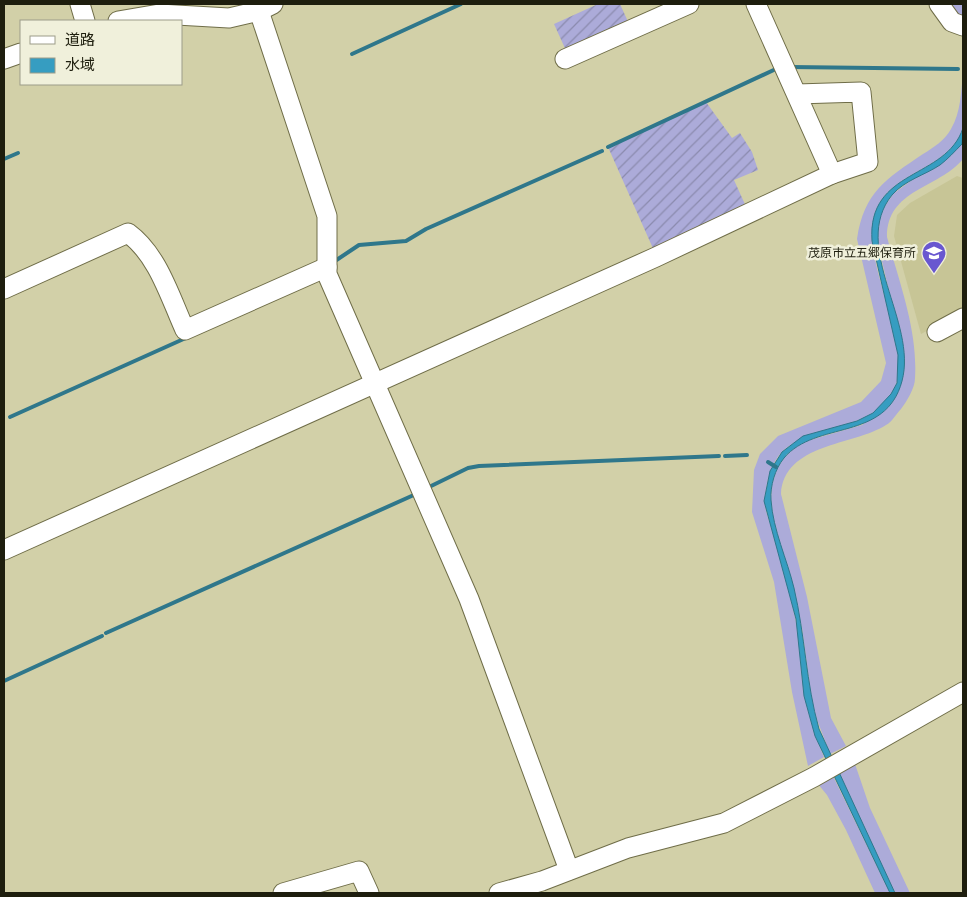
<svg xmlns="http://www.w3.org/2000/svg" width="967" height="897" font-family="Rubik,'Noto Sans JP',sans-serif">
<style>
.built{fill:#c7c596}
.grass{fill:#acabd9}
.garden{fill:url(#garden-furrows)}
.water{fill:#369dc1;stroke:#2f778b}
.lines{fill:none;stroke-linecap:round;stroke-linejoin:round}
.stream{stroke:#2f778b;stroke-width:4}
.minor-casing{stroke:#6f6d48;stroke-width:21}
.minor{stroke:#fff;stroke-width:19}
.labels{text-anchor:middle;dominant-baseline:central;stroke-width:5;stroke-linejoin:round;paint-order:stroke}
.poi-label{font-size:12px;fill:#1e1e0e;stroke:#f0f0db;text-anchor:end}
</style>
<defs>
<pattern id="garden-furrows" width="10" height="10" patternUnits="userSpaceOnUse" patternTransform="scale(1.25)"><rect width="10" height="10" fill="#acabd9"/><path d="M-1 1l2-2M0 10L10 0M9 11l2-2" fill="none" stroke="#8b8bae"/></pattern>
</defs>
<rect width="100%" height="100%" fill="#d2d0a8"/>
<polygon class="built" points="957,176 963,178 963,312 921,334 894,236 897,215 910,203"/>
<g class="grass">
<polygon points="943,4 963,4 962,24"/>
<path d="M963,73v55c-14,44 -76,42 -89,88 -13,51 44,133 18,178 -23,38 -78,29 -109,57 -12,11 -17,32 -18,48 -1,10 5,24 8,33 8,28 16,56 22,85 6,26 4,53 10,79 4,21 11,42 19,61l-16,9 -16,-74 -18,-110 -22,-70 2,-42 6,-16 18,-18 83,-34 20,-21 5,-18 -29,-124c7,-47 29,-60 66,-85 10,-6 22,-14 28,-25 10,-17 10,-37 12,-56z"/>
<path d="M963,142v17c-25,30 -76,30 -76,78 12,45 31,93 28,141 0,10 -8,23 -14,31 -5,5 -9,13 -15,16 -33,21 -102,18 -105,69l26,103 24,121 15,28 -16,8 -17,-45 -11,-81 -29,-111 -2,-18 1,-15 5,-15 7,-11 12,-12 14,-6 52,-15 30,-22 12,-48 -27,-115 2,-25 14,-21z"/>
<polygon points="855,764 870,808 910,893 895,893 838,773"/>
<polygon points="833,776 890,893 875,893 846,830 827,795 818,784"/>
</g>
<g class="garden">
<polygon points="598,4 620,4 630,26 568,55 554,24"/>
<polygon points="706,102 732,138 740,133 752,152 758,170 734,180 748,211 655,253 608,147"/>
</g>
<path class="water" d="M963,128l-1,16c-7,7 -14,15 -22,21 -15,10 -35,15 -48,30 -42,52 26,127 10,186 -16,61 -86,39 -118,77 -9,11 -14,28 -13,42 2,30 16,59 23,88 11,47 12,95 25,141l76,164h-5l-75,-157 -11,-40 -8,-77 -32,-118 6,-30 12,-19 21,-16 54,-15 16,-8 18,-19 6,-11 1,-28 -26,-114c-5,-73 74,-61 91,-113z"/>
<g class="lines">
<g class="stream">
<polyline points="352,54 461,4"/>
<polyline points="790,67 958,69"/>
<polyline points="608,147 778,68"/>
<polyline points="4,159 18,153"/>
<polyline points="332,263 359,245 406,241 426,229 602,151"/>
<polyline points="10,417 188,337"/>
<polyline points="725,456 747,455"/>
<polyline points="768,462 776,467"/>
<polyline points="427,488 468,468 479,466 719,456"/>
<polyline points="106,633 416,494"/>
<polyline points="4,681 102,636"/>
</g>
<defs>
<g id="minor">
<polyline points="80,4 85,21"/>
<polyline points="756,4 832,174"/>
<polyline points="939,4 952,22 963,26"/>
<polyline points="259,11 327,216 327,274 469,599 569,870"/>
<polyline points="118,21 159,14 229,18 259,11 273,4"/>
<polyline points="4,59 21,53"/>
<polyline points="565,59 689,4"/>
<path d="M4,289l124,-56c30,22 42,64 57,97l142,-63"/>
<polyline points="937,332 963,318"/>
<polyline points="4,550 656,257 832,174 868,162 861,92 797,94"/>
<polyline points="283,893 359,871 369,893"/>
<polyline points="499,893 542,881 628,848 724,823 814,777 963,692"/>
</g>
</defs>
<use href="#minor" class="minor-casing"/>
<use href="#minor" class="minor"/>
</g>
<defs>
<symbol id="school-pin" viewBox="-11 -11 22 30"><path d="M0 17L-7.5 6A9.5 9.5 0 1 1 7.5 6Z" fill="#6957d0" stroke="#f0f0db"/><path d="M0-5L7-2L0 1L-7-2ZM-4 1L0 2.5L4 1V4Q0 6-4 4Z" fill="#fff"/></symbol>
</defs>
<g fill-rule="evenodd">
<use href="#school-pin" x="920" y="239" width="28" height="38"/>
</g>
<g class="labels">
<g class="poi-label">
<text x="916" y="253">茂原市立五郷保育所</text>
</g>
</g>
<rect width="967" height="897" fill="none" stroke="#1e1e0e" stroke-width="10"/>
<rect x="20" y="20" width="162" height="65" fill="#f0f0db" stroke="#9c9c89"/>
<rect x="30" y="36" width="25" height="8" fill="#ffffff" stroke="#9c9c89"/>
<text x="65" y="45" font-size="15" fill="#1e1e0e">道路</text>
<rect x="30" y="58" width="25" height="15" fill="#369dc1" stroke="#9c9c89"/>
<text x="65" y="70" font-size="15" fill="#1e1e0e">水域</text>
</svg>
